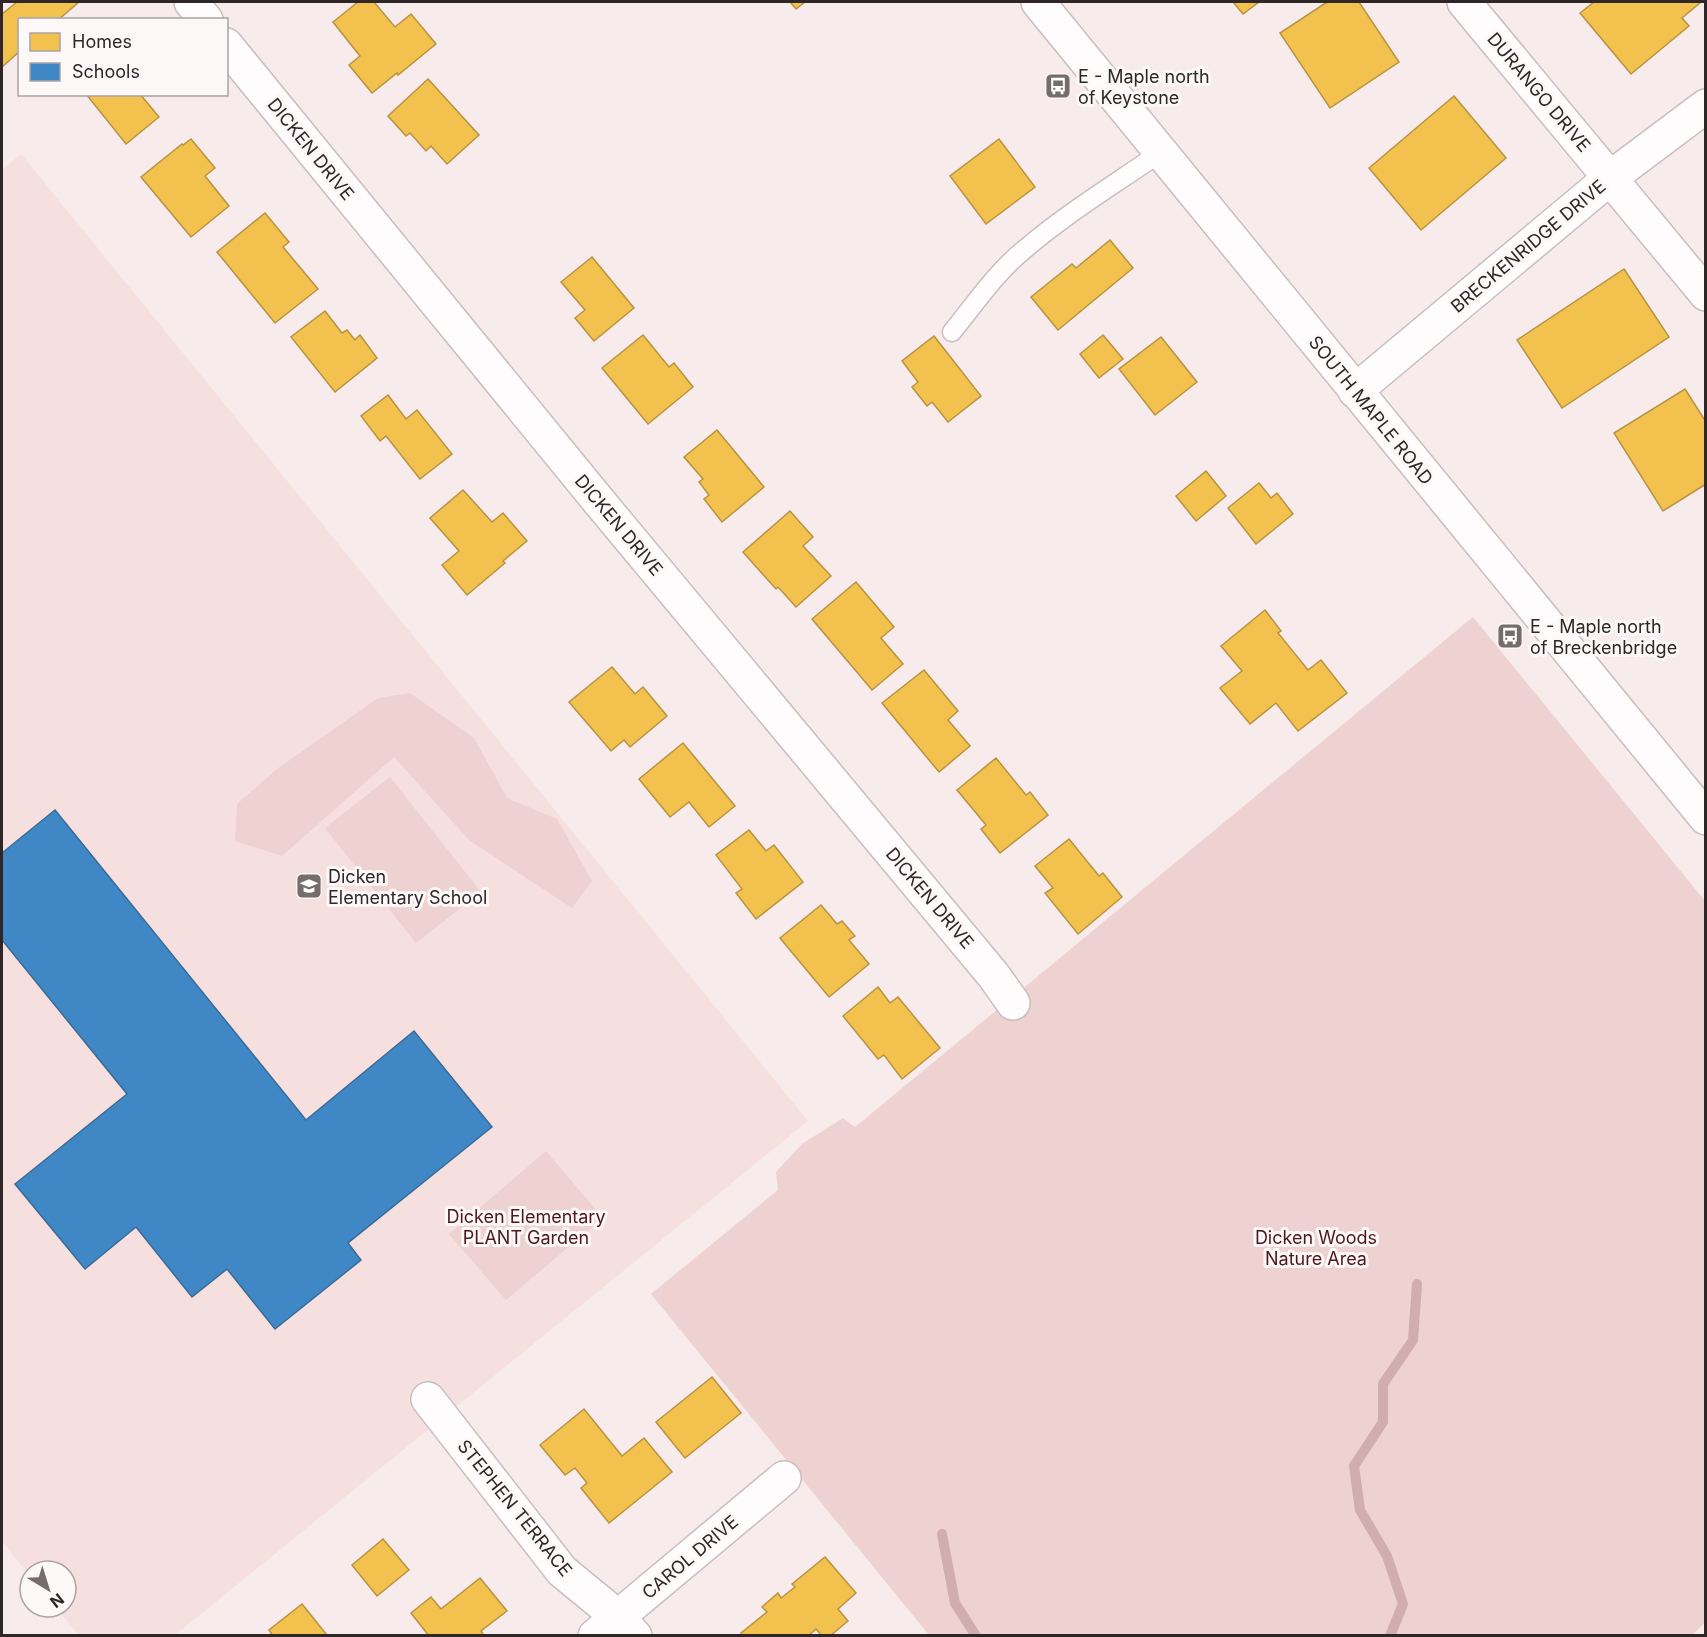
<svg xmlns="http://www.w3.org/2000/svg" width="1707" height="1637" font-family="Inter,sans-serif">
<style>
.built{fill:#f6dfdf}
.green{fill:#eed1d1}
.homes{fill:#f2c14e;stroke:#b89342;stroke-width:1.5}
.schools{fill:#3f88c5;stroke:#3a6b96;stroke-width:1.5}
.lines{fill:none;stroke-linecap:round;stroke-linejoin:round}
.stream{stroke:#d0adaf;stroke-width:10}
.service-casing{stroke:#c8bebf;stroke-width:21}
.minor-casing{stroke:#c8bebf;stroke-width:36}
.tertiary-casing{stroke:#c8bebf;stroke-width:36}
.service{stroke:#fefcfc;stroke-width:18}
.minor{stroke:#fefcfc;stroke-width:33}
.tertiary{stroke:#fefcfc;stroke-width:33}
.labels{text-anchor:middle;dominant-baseline:central;stroke-width:6;stroke-linejoin:round;paint-order:stroke}
.poi-label{font-size:18px;fill:#2f2727;stroke:#fcf8f8;text-anchor:start}
.street-label{font-size:18px;fill:#2f2727;stroke:#fcf8f8}
.park-label{font-size:18px;fill:#4e161e;stroke:#fcf8f8}
</style>
<rect width="100%" height="100%" fill="#f7ebeb"/>
<polygon class="built" points="21,154 808,1121 175,1635 79,1635 55,1607 66,1607 66,1571 30,1571 30,1576 2,1541 2,170"/>
<g class="green">
<polygon points="1473,617 1705,901 1706,1622 1692,1635 929,1635 651,1294 778,1190 776,1172 802,1144 843,1118 855,1127"/>
<polygon points="410,693 474,738 507,798 557,819 592,881 572,908 469,840 394,757 282,856 235,841 237,804 277,769 378,698"/>
<polygon points="390,777 481,892 416,943 325,828"/>
<polygon points="546,1151 603,1218 506,1300 449,1234"/>
</g>
<g class="homes">
<polygon points="17,2 79,2 58,20 20,20 20,51 2,67 2,14"/>
<polygon points="358,2 374,2 395,27 411,14 436,44 398,75 397,73 372,93 349,65 360,56 333,22"/>
<polygon points="790,2 805,2 796,9"/>
<polygon points="1233,2 1259,2 1243,14"/>
<polygon points="1327,2 1359,2 1399,62 1330,108 1280,33"/>
<polygon points="1594,2 1701,2 1682,18 1689,26 1631,74 1580,13"/>
<polygon points="428,79 479,135 447,164 431,146 426,151 410,133 406,136 388,116"/>
<polygon points="86,94 140,94 159,117 126,144"/>
<polygon points="1454,96 1506,158 1421,230 1369,168"/>
<polygon points="191,139 215,168 205,176 229,206 191,237 141,177 182,144 183,145"/>
<polygon points="999,139 1035,187 986,224 950,176"/>
<polygon points="265,213 289,242 283,247 318,289 275,323 217,252"/>
<polygon points="1110,240 1133,268 1058,330 1031,297 1072,264 1076,268"/>
<polygon points="592,257 634,308 594,341 575,318 585,310 561,282"/>
<polygon points="1624,269 1669,337 1562,408 1517,340"/>
<polygon points="325,311 342,333 347,330 355,340 360,335 377,358 335,392 291,337"/>
<polygon points="643,335 669,367 674,363 693,387 648,424 602,368"/>
<polygon points="1103,335 1123,359 1099,378 1080,354"/>
<polygon points="934,336 981,396 948,422 932,402 927,406 912,387 918,382 902,361"/>
<polygon points="1161,337 1197,382 1155,415 1119,369"/>
<polygon points="1685,389 1706,422 1706,484 1663,511 1614,433"/>
<polygon points="388,395 406,419 417,410 452,454 420,479 386,436 380,441 361,416"/>
<polygon points="717,430 764,487 722,522 704,499 709,495 699,482 703,479 684,457"/>
<polygon points="1206,471 1226,496 1196,521 1176,496"/>
<polygon points="1259,483 1271,498 1277,493 1293,514 1256,544 1228,508"/>
<polygon points="463,490 492,522 503,513 527,541 503,561 505,563 467,595 442,565 459,551 430,518"/>
<polygon points="790,511 813,537 803,546 831,576 796,607 778,587 776,589 743,552"/>
<polygon points="856,582 894,627 881,638 903,664 872,690 812,619"/>
<polygon points="1265,610 1281,631 1278,633 1308,670 1321,660 1347,693 1298,731 1276,703 1250,724 1220,688 1242,671 1221,646"/>
<polygon points="612,667 635,694 643,687 667,716 630,747 624,740 611,751 569,702"/>
<polygon points="924,670 958,711 948,720 970,746 939,772 882,703"/>
<polygon points="683,743 735,806 709,827 689,802 670,817 639,779"/>
<polygon points="996,758 1026,795 1030,792 1048,815 1000,853 981,829 986,825 957,790"/>
<polygon points="749,830 766,851 774,845 803,882 756,919 736,893 742,889 716,855"/>
<polygon points="1069,839 1099,876 1103,873 1122,897 1078,934 1045,893 1053,888 1035,866"/>
<polygon points="821,905 837,924 842,921 855,936 849,940 869,964 829,997 780,938"/>
<polygon points="878,987 890,1003 898,997 940,1048 902,1079 884,1055 878,1059 843,1016"/>
<polygon points="712,1377 741,1413 685,1458 656,1422"/>
<polygon points="584,1409 622,1456 644,1438 672,1472 609,1523 581,1488 587,1483 575,1468 565,1475 540,1445"/>
<polygon points="383,1539 409,1570 377,1596 352,1565"/>
<polygon points="825,1557 856,1593 838,1609 848,1621 830,1636 822,1636 816,1629 808,1636 742,1636 741,1633 767,1612 762,1607 778,1593 781,1598 795,1587 792,1584"/>
<polygon points="480,1578 507,1611 481,1631 483,1634 481,1636 429,1636 411,1613 431,1597 441,1609"/>
<polygon points="302,1604 327,1635 273,1636 269,1630"/>
</g>
<polygon class="schools" points="55,810 306,1120 414,1031 492,1127 348,1243 361,1260 275,1329 227,1269 192,1297 136,1227 85,1269 15,1184 127,1094 2,940 2,853"/>
<g class="lines">
<g class="stream">
<polyline points="942,1534 955,1603 976,1636"/>
<polyline points="1390,1636 1403,1604 1387,1556 1360,1510 1354,1466 1383,1422 1383,1384 1413,1340 1417,1284"/>
</g>
<defs>
<path id="service" d="M952,332c23,-28 44,-60 73,-83 42,-36 90,-65 136,-97"/>
<g id="minor">
<polyline points="191,2 206,20"/>
<polyline points="1464,2 1706,294"/>
<polyline points="226,45 597,499 994,976 1013,1003"/>
<polyline points="1355,391 1610,178 1706,106"/>
<polyline points="428,1399 562,1571 618,1617 635,1636"/>
<polyline points="595,1636 784,1478"/>
</g>
<polyline id="tertiary" points="1038,2 1706,818"/>
</defs>
<use href="#service" class="service-casing"/>
<use href="#minor" class="minor-casing"/>
<use href="#tertiary" class="tertiary-casing"/>
<use href="#service" class="service"/>
<use href="#minor" class="minor"/>
<use href="#tertiary" class="tertiary"/>
</g>
<defs>
<symbol id="bus-square" viewBox="-11 -11 22 22"><rect x="-9" y="-9" width="18" height="18" rx="4" fill="#756c6c" stroke="#fcf8f8"/><path d="M-5-6H5V4H4V6H2V4H-2V6H-4V4H-5ZM-3.5-4V0h7V-4ZM-3.5 1.2v1.5H-2V1.2ZM2 1.2v1.5H3.5V1.2Z" fill="#fff"/></symbol>
<symbol id="school-square" viewBox="-11 -11 22 22"><rect x="-9" y="-9" width="18" height="18" rx="4" fill="#756c6c" stroke="#fcf8f8"/><path d="M0-5L7-2L0 1L-7-2ZM-4 1L0 2.5L4 1V4Q0 6-4 4Z" fill="#fff"/></symbol>
</defs>
<g fill-rule="evenodd">
<use href="#bus-square" x="1043" y="71" width="30" height="30"/>
<use href="#bus-square" x="1495" y="621" width="30" height="30"/>
<use href="#school-square" x="294" y="871" width="30" height="30"/>
</g>
<g class="labels">
<g class="poi-label">
<text x="1078" y="76">E - Maple north<tspan x="1078" dy="21">of Keystone</tspan></text>
<text x="1530" y="626">E - Maple north<tspan x="1530" dy="21">of Breckenbridge</tspan></text>
<text x="328" y="876">Dicken<tspan x="328" dy="21">Elementary School</tspan></text>
</g>
<g class="street-label">
<text transform="translate(1539 92) rotate(50)">DURANGO DRIVE</text>
<text transform="translate(311 149) rotate(51)">DICKEN DRIVE</text>
<text transform="translate(1528 246) rotate(-40)">BRECKENRIDGE DRIVE</text>
<text transform="translate(1371 410) rotate(51)">SOUTH MAPLE ROAD</text>
<text transform="translate(619 525) rotate(50)">DICKEN DRIVE</text>
<text transform="translate(930 898) rotate(50)">DICKEN DRIVE</text>
<text transform="translate(515 1508) rotate(51)">STEPHEN TERRACE</text>
<text transform="translate(690 1557) rotate(-40)">CAROL DRIVE</text>
</g>
<g class="park-label">
<text x="526" y="1216">Dicken Elementary<tspan x="526" dy="21">PLANT Garden</tspan></text>
<text x="1316" y="1237">Dicken Woods<tspan x="1316" dy="21">Nature Area</tspan></text>
</g>
</g>
<rect width="1707" height="1637" fill="none" stroke="#2f2727" stroke-width="6"/>
<rect x="18" y="18" width="210" height="78" fill="#fcf8f8" stroke="#aaa4a4" stroke-width="1.5"/>
<rect x="30" y="33" width="30" height="18" fill="#f2c14e" stroke="#aaa4a4" stroke-width="1.5"/>
<text x="72" y="48" font-size="18" fill="#2f2727">Homes</text>
<rect x="30" y="63" width="30" height="18" fill="#3f88c5" stroke="#aaa4a4" stroke-width="1.5"/>
<text x="72" y="78" font-size="18" fill="#2f2727">Schools</text>
<g transform="translate(48 1589) rotate(142)"><circle r="28" fill="#fcf8f8" stroke="#aaa4a4" stroke-width="1.5"/>
<path d="M0-4.5L10 22L0 15L-10 22Z" fill="#756c6c"/>
<text y="-9" font-size="16" font-weight="bold" text-anchor="middle" fill="#2f2727">N</text>
</g>
</svg>
